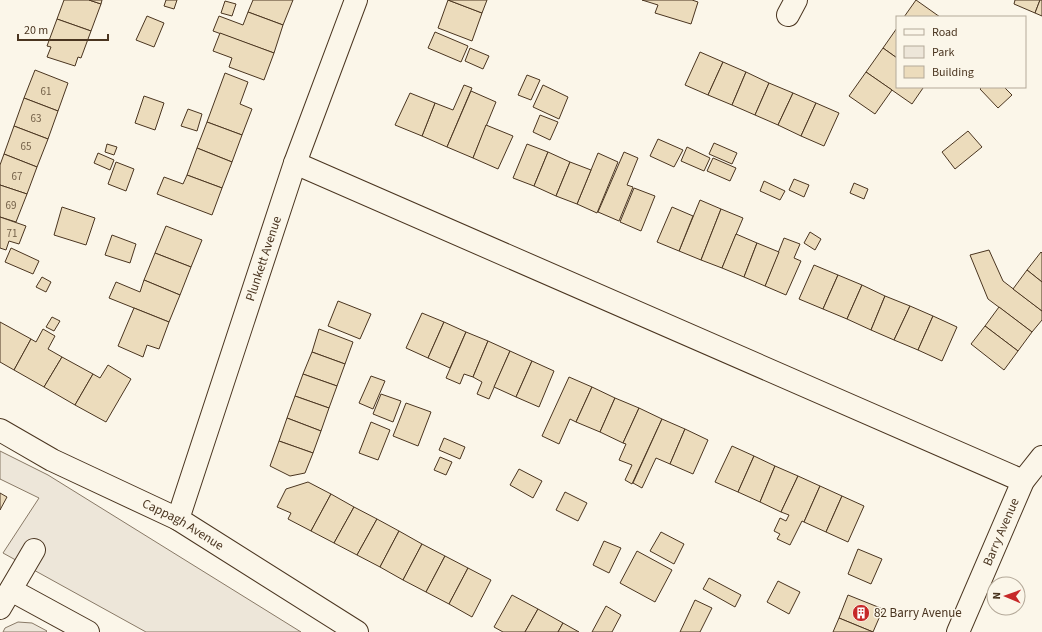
<svg xmlns="http://www.w3.org/2000/svg" width="1042" height="632" font-family="'Source Sans 3',sans-serif">
<style>
.green{fill:#ede6d9;stroke:#887966}
.building{fill:#ecdcbc;stroke:#4a3520}
.lines{fill:none;stroke-linecap:round;stroke-linejoin:round}
.minor-casing{stroke:#4a3520;stroke-width:24}
.minor{stroke:#fbf6e9;stroke-width:22}
.labels{text-anchor:middle;dominant-baseline:central;stroke-width:3;stroke-linejoin:round;paint-order:stroke}
.number-label{font-size:11px;fill:#725f47}
.street-label{font-size:13px;fill:#4a3520;stroke:#fbf6e9}
.poi-label{font-size:13px;fill:#4a3520;stroke:#fbf6e9;text-anchor:start}
</style>
<rect width="100%" height="100%" fill="#fbf6e9"/>
<g class="green">
<polygon points="0,451 48,475 301,632 146,632 3,553 39,498 0,479"/>
<polygon points="18,622 32,623 47,631 46,632 3,632 5,628"/>
</g>
<g class="building">
<polygon points="64,0 89,0 101,4 91,31 57,19"/>
<polygon points="89,0 102,0 101,4"/>
<polygon points="166,0 177,0 174,9 164,6"/>
<polygon points="253,0 293,0 283,25 248,12"/>
<polygon points="448,0 482,13 472,41 438,28"/>
<polygon points="448,0 487,0 482,13"/>
<polygon points="642,0 692,0 698,2 691,24 655,13 658,5"/>
<polygon points="916,0 940,17 904,17"/>
<polygon points="1015,0 1040,0 1035,13 1014,4"/>
<polygon points="1040,0 1042,0 1042,16 1035,13"/>
<polygon points="225,1 236,4 232,16 221,13"/>
<polygon points="248,12 283,25 274,53 213,31 219,16 243,25"/>
<polygon points="147,16 164,23 154,47 136,40"/>
<polygon points="57,19 91,31 81,58 78,57 75,66 47,57 51,47 47,46"/>
<polygon points="897,28 897,58 883,48"/>
<polygon points="435,32 468,46 461,62 428,48"/>
<polygon points="220,33 274,53 264,80 229,67 232,58 213,51"/>
<polygon points="470,48 489,56 483,69 465,61"/>
<polygon points="883,48 897,58 897,87 921,87 923,88 912,104 866,72"/>
<polygon points="700,52 723,62 708,95 685,85"/>
<polygon points="723,62 746,72 732,105 708,95"/>
<polygon points="35,70 68,83 58,111 24,98"/>
<polygon points="746,72 769,83 755,115 732,105"/>
<polygon points="866,72 892,90 875,114 849,96"/>
<polygon points="225,73 248,82 240,104 252,109 242,135 207,122"/>
<polygon points="527,75 540,80 531,100 518,95"/>
<polygon points="769,83 793,93 778,125 755,115"/>
<polygon points="464,85 472,88 447,147 422,136 435,103 453,110"/>
<polygon points="543,85 568,97 559,119 533,107"/>
<polygon points="982,87 1004,87 1012,95 998,108 980,89"/>
<polygon points="471,91 496,102 473,158 447,147"/>
<polygon points="410,93 435,103 422,136 395,125"/>
<polygon points="793,93 816,103 801,136 778,125"/>
<polygon points="144,96 164,103 155,130 135,123"/>
<polygon points="24,98 58,111 48,139 14,126"/>
<polygon points="816,103 839,113 824,146 801,136"/>
<polygon points="188,109 202,114 197,131 181,126"/>
<polygon points="540,115 558,122 550,140 533,132"/>
<polygon points="207,122 242,135 232,162 197,148"/>
<polygon points="486,125 513,136 498,169 473,158"/>
<polygon points="14,126 48,139 37,167 4,154"/>
<polygon points="968,131 982,147 955,169 942,152"/>
<polygon points="658,139 683,150 674,167 650,156"/>
<polygon points="714,143 737,153 732,164 709,154"/>
<polygon points="107,144 117,147 114,155 105,152"/>
<polygon points="527,144 548,152 534,186 513,178"/>
<polygon points="687,147 710,158 704,171 681,161"/>
<polygon points="197,148 232,162 222,188 187,175"/>
<polygon points="548,152 570,162 556,196 534,186"/>
<polygon points="624,152 638,158 627,185 633,187 619,221 598,212"/>
<polygon points="98,153 114,160 110,170 94,163"/>
<polygon points="598,153 618,162 597,213 577,204"/>
<polygon points="4,154 37,167 27,194 0,185 0,165"/>
<polygon points="713,158 736,168 730,181 707,171"/>
<polygon points="116,162 134,169 126,191 108,184"/>
<polygon points="570,162 591,170 577,204 556,196"/>
<polygon points="187,175 222,188 212,215 157,194 164,177 183,184"/>
<polygon points="794,179 809,185 804,197 789,190"/>
<polygon points="764,181 785,191 780,200 760,191"/>
<polygon points="854,183 868,189 864,199 850,193"/>
<polygon points="0,185 27,194 16,222 0,217"/>
<polygon points="634,188 655,196 641,231 620,222"/>
<polygon points="700,200 721,209 701,260 679,251"/>
<polygon points="62,207 95,218 86,245 54,235"/>
<polygon points="672,207 693,216 679,251 657,242"/>
<polygon points="721,209 743,218 722,268 701,260"/>
<polygon points="0,217 26,226 19,244 9,241 6,250 0,248"/>
<polygon points="166,226 202,240 191,267 155,253"/>
<polygon points="810,232 821,239 815,250 804,243"/>
<polygon points="736,234 757,243 744,277 722,268"/>
<polygon points="112,235 136,244 130,263 105,255"/>
<polygon points="784,238 800,244 794,258 801,261 786,295 765,286"/>
<polygon points="757,243 779,252 765,286 744,277"/>
<polygon points="11,248 39,261 33,274 5,262"/>
<polygon points="989,250 1003,281 1042,311 1042,320 1032,332 988,299 970,255"/>
<polygon points="1041,252 1042,253 1042,282 1027,270"/>
<polygon points="155,253 191,267 180,295 144,280"/>
<polygon points="814,265 838,275 823,309 799,299"/>
<polygon points="1027,270 1042,282 1042,311 1013,289"/>
<polygon points="838,275 862,285 847,319 823,309"/>
<polygon points="42,277 51,282 46,292 36,287"/>
<polygon points="144,280 180,295 169,322 109,298 116,282 140,292"/>
<polygon points="862,285 885,296 871,330 847,319"/>
<polygon points="885,296 910,306 894,340 871,330"/>
<polygon points="338,301 371,314 360,339 328,326"/>
<polygon points="910,306 933,316 918,350 894,340"/>
<polygon points="999,307 1032,332 1018,351 985,326"/>
<polygon points="134,308 169,322 159,349 147,345 143,357 118,346"/>
<polygon points="422,313 444,322 428,358 406,348"/>
<polygon points="933,316 957,327 942,361 918,350"/>
<polygon points="52,317 60,321 54,331 46,327"/>
<polygon points="0,322 31,339 14,370 0,362"/>
<polygon points="444,322 466,332 450,368 428,358"/>
<polygon points="985,326 1018,351 1004,370 971,344"/>
<polygon points="43,329 55,336 48,349 62,357 44,387 14,370 31,339 36,342"/>
<polygon points="319,329 353,342 345,364 312,352"/>
<polygon points="466,332 488,341 473,377 464,374 460,384 446,378"/>
<polygon points="488,341 510,351 489,399 477,394 482,382 473,377"/>
<polygon points="510,351 532,361 516,397 494,387"/>
<polygon points="312,352 345,364 337,386 303,374"/>
<polygon points="62,357 93,374 75,405 44,387"/>
<polygon points="532,361 554,371 539,407 516,397"/>
<polygon points="108,365 131,379 106,422 75,405 93,374 100,378"/>
<polygon points="303,374 337,386 329,408 295,396"/>
<polygon points="371,376 385,381 373,409 359,403"/>
<polygon points="569,377 592,387 576,422 570,419 559,444 542,436"/>
<polygon points="592,387 615,398 600,432 576,422"/>
<polygon points="381,394 401,401 393,422 373,414"/>
<polygon points="295,396 329,408 321,431 287,418"/>
<polygon points="615,398 639,408 623,443 600,432"/>
<polygon points="406,403 431,412 418,446 393,436"/>
<polygon points="639,408 662,419 632,484 625,480 632,465 619,460 626,444 623,443"/>
<polygon points="287,418 321,431 313,453 279,441"/>
<polygon points="662,419 685,429 670,464 656,458 642,488 633,483"/>
<polygon points="371,422 390,430 378,460 359,453"/>
<polygon points="685,429 708,440 693,474 670,464"/>
<polygon points="444,438 465,447 460,459 439,450"/>
<polygon points="279,441 313,453 305,473 290,476 270,466"/>
<polygon points="732,446 754,456 738,492 715,482"/>
<polygon points="754,456 775,466 760,502 738,492"/>
<polygon points="440,457 452,462 446,475 434,470"/>
<polygon points="775,466 798,476 781,512 760,502"/>
<polygon points="519,469 542,481 533,498 510,485"/>
<polygon points="798,476 820,486 804,522 802,521 790,545 777,539 780,534 774,531 780,518 786,521 789,515 781,512"/>
<polygon points="308,482 331,494 311,531 288,519 291,513 277,507 286,489"/>
<polygon points="820,486 842,496 826,532 804,522"/>
<polygon points="565,492 587,503 578,521 556,510"/>
<polygon points="0,493 7,497 0,510"/>
<polygon points="331,494 354,507 334,543 311,531"/>
<polygon points="842,496 864,506 848,542 826,532"/>
<polygon points="354,507 377,519 357,555 334,543"/>
<polygon points="377,519 399,531 380,567 357,555"/>
<polygon points="399,531 422,544 403,580 380,567"/>
<polygon points="661,532 684,544 674,564 650,551"/>
<polygon points="604,541 621,548 609,573 593,565"/>
<polygon points="422,544 445,556 426,592 403,580"/>
<polygon points="858,549 882,559 871,584 848,574"/>
<polygon points="637,551 672,570 655,602 620,583"/>
<polygon points="445,556 468,568 449,604 426,592"/>
<polygon points="468,568 491,580 472,617 449,604"/>
<polygon points="709,578 741,595 735,607 703,589"/>
<polygon points="778,581 800,592 789,614 767,602"/>
<polygon points="512,595 538,609 525,632 503,632 494,627"/>
<polygon points="848,595 883,609 873,632 839,618"/>
<polygon points="695,600 712,608 700,632 680,632"/>
<polygon points="606,606 621,615 612,632 592,632"/>
<polygon points="538,609 563,623 558,632 525,632"/>
<polygon points="839,618 873,632 833,632"/>
<polygon points="563,623 579,632 558,632"/>
</g>
<g class="lines">
<defs>
<g id="minor">
<polyline points="788,15 796,0"/>
<polyline points="295,163 1023,481"/>
<path id="s1" d="M0,430l52,30 126,59 179,113"/>
<path id="s2" d="M178,519l117,-356 61,-163"/>
<polyline points="11,590 88,632"/>
<polyline points="0,608 34,550"/>
<path id="s3" d="M958,632l65,-151 19,-24"/>
</g>
</defs>
<use href="#minor" class="minor-casing"/>
<use href="#minor" class="minor"/>
</g>
<defs>
<symbol id="building-disc" viewBox="-11 -11 22 22"><circle r="9.5" fill="#c62828" stroke="#fbf6e9"/><path d="M-4-6H4V6H1V3H-1V6H-4ZM-2.5-4.3h1.7v1.8h-1.7ZM.8-4.3h1.7v1.8H.8ZM-2.5-1h1.7V.8h-1.7ZM.8-1h1.7V.8H.8Z" fill="#fff"/></symbol>
</defs>
<g fill-rule="evenodd">
<use href="#building-disc" x="851" y="603" width="20" height="20"/>
</g>
<g class="labels">
<g class="number-label">
<text x="46" y="91">61</text>
<text x="36" y="118">63</text>
<text x="26" y="146">65</text>
<text x="17" y="176">67</text>
<text x="11" y="205">69</text>
<text x="12" y="233">71</text>
</g>
<g class="street-label">
<text stroke="none"><textPath href="#s2" startOffset="274">Plunkett Avenue</textPath></text>
<text stroke="none"><textPath href="#s1" startOffset="206">Cappagh Avenue</textPath></text>
<text stroke="none"><textPath href="#s3" startOffset="109">Barry Avenue</textPath></text>
</g>
<g class="poi-label">
<text x="874" y="613">82 Barry Avenue</text>
</g>
</g>
<rect x="896" y="16" width="130" height="72" fill="#fbf6e9" stroke="#b4a999"/>
<rect x="904" y="29" width="20" height="6" fill="#fbf6e9" stroke="#b4a999"/>
<text x="932" y="36" font-size="12" fill="#4a3520">Road</text>
<rect x="904" y="46" width="20" height="12" fill="#ede6d9" stroke="#b4a999"/>
<text x="932" y="56" font-size="12" fill="#4a3520">Park</text>
<rect x="904" y="66" width="20" height="12" fill="#ecdcbc" stroke="#b4a999"/>
<text x="932" y="76" font-size="12" fill="#4a3520">Building</text>
<g transform="translate(1006 596) rotate(272)"><circle r="19" fill="#fbf6e9" stroke="#b4a999"/>
<path d="M0-3L7 15L0 10L-7 15Z" fill="#c62828"/>
<text y="-6" font-size="11" font-weight="bold" text-anchor="middle" fill="#4a3520">N</text>
</g>
<path d="M18 34v6h90v-6" fill="none" stroke="#4a3520" stroke-width="2"/>
<text x="24" y="34" font-size="12" fill="#4a3520" stroke="#fbf6e9" stroke-width="3" paint-order="stroke">20 m</text>
</svg>
